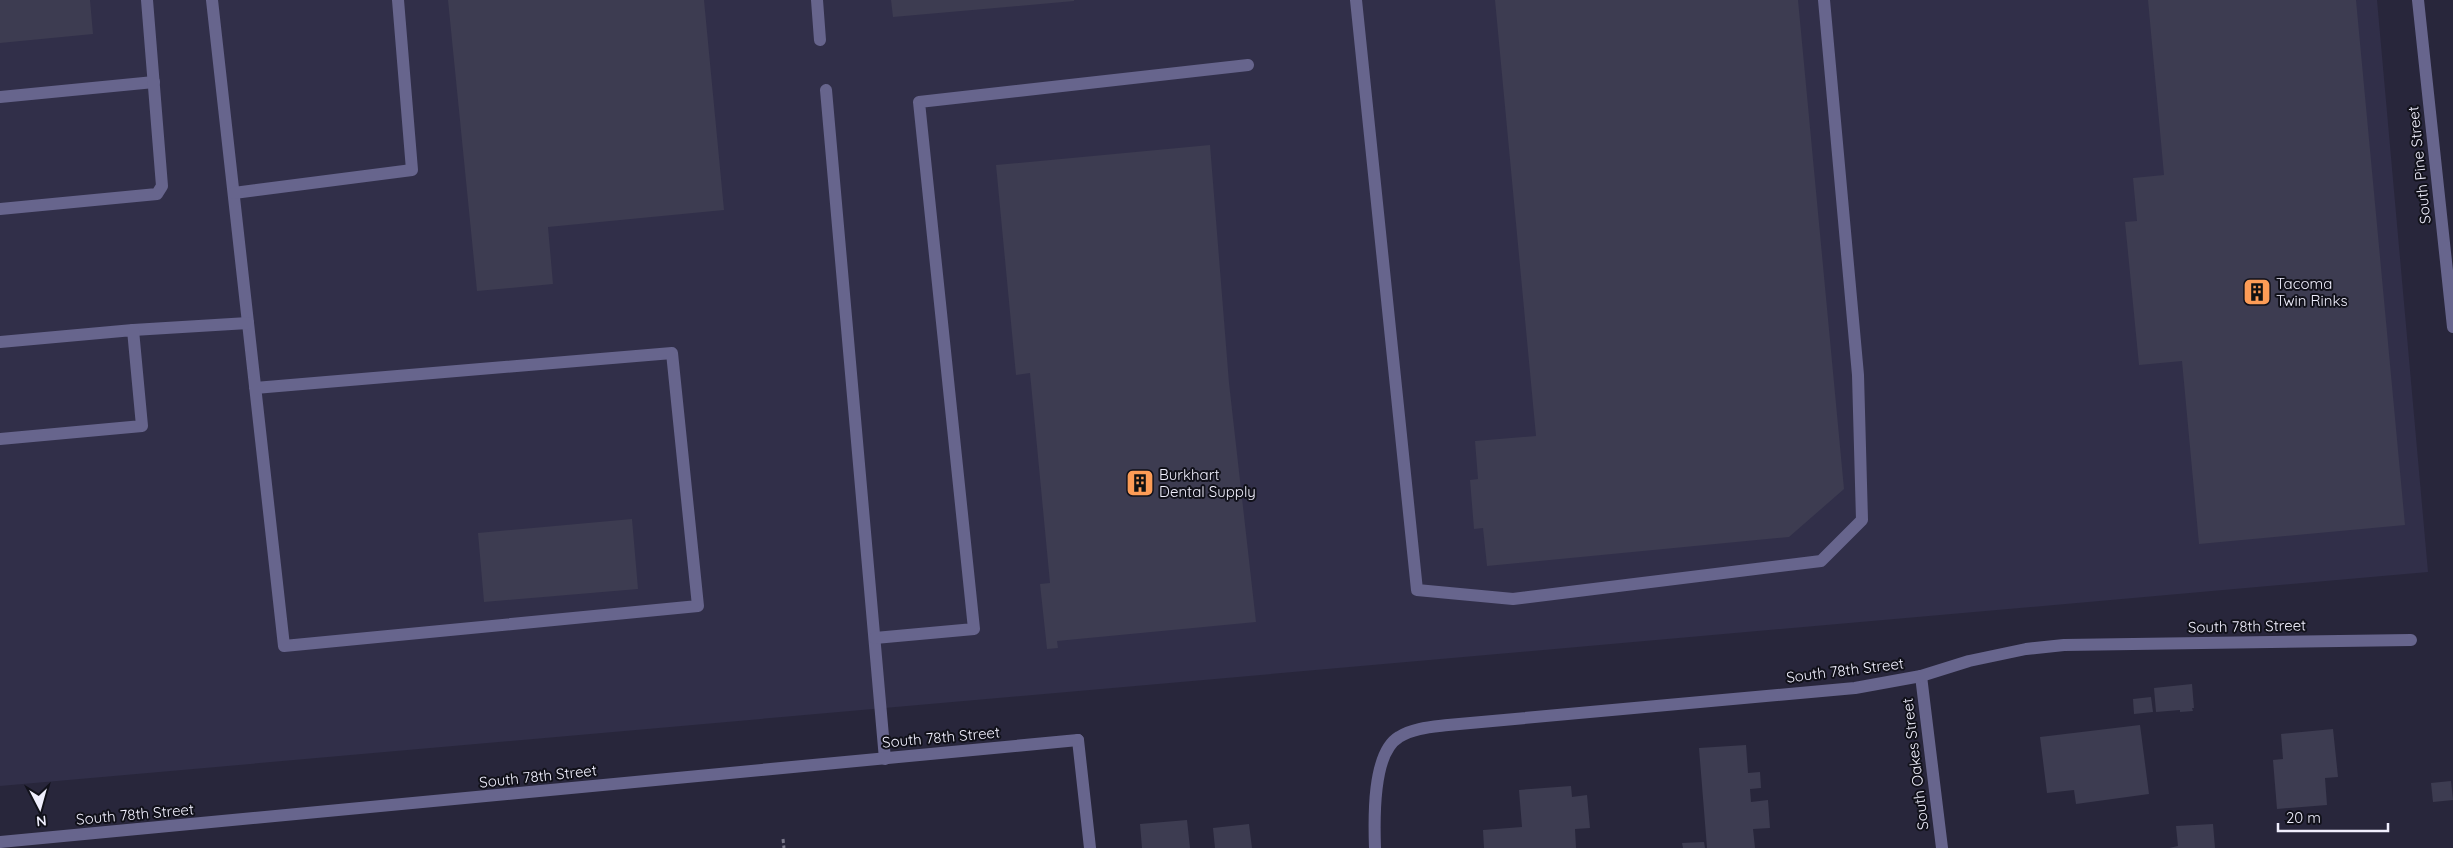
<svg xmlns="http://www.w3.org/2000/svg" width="2453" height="848" font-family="Quicksand,sans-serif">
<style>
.built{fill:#312f49}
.building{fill:#3d3c51}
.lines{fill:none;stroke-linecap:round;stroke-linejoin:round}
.path{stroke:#7a788a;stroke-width:3;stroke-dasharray:4 2.5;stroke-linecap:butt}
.service{stroke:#67658d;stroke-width:12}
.minor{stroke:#67658d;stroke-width:12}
.labels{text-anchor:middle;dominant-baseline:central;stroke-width:4;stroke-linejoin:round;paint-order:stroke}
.street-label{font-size:15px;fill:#f0effd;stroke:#11111a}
.poi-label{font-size:15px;fill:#f0effd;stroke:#11111a;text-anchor:start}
</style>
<rect width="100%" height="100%" fill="#28263b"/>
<polygon class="built" points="0,0 2377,0 2428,572 0,786"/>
<g class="building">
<polygon points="0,0 90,0 93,34 0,43"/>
<polygon points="448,0 704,0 724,210 548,227 553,284 477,291"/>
<polygon points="891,0 1074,0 1074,1 893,17"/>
<polygon points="1495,0 1798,0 1844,489 1789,537 1487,566 1483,528 1474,529 1470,480 1478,479 1475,441 1536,436"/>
<polygon points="2148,0 2356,0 2405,525 2199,544 2182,361 2139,365 2125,222 2137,221 2133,178 2164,175"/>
<polygon points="1210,145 1229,383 1256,622 1057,641 1058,648 1047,649 1040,584 1050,583 1030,373 1016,375 996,165"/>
<polygon points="632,519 638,589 484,602 478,533"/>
<polygon points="2192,684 2194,708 2192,708 2193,711 2180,712 2180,710 2156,712 2154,688"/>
<polygon points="2151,697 2153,712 2134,714 2133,699"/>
<polygon points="2140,725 2149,794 2076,804 2074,790 2047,793 2040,737"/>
<polygon points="2333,729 2338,777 2325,778 2327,805 2277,809 2273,760 2283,759 2281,734"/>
<polygon points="1746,745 1748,773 1760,772 1761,788 1750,789 1751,802 1768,800 1770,828 1753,829 1755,848 1707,848 1699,748"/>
<polygon points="2451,781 2453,800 2433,802 2431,783"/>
<polygon points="1571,786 1572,797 1587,795 1590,828 1575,829 1576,848 1484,848 1483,830 1522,827 1519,790"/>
<polygon points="1187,820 1190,848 1142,848 1140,824"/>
<polygon points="1249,824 1252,848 1215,848 1213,828"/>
<polygon points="2213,824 2215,848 2169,848 2178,846 2176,826"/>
<polygon points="1704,842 1705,848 1683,848 1682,843"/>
</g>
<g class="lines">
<polyline class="path" points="783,839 784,848"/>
<g class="service">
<polyline points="212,0 284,646 698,606 672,353 255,388"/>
<polyline points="817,0 820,40"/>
<polyline points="1356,0 1417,590 1513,599 1821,561 1862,520 1858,375 1824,0"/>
<polyline points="826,90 885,759"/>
<polyline points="0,97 154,82"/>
<polyline points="234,193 412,170 398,0"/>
<polyline points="0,209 157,194 162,186 147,0"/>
<polyline points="133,330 248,323"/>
<polyline points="0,342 133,330 142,426 0,439"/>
<polyline points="875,638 974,629 919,102 1248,65"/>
<polyline points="1078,740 1090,848"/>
</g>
<g class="minor">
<polyline points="2418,0 2453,327"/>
<polyline points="1921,676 1942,848"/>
<polyline points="0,842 1078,740"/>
<path d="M1375,848c-1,-28 -3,-95 24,-111 14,-9 33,-10 49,-12l407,-37 66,-12 48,-15 57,-12 38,-4 347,-5"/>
</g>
</g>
<defs>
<symbol id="building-square" viewBox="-11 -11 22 22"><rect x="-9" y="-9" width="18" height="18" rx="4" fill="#fd9c56" stroke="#11111a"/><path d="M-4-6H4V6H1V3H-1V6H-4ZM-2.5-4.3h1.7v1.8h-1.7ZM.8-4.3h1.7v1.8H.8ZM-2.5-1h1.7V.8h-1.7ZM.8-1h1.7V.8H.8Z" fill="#111"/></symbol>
</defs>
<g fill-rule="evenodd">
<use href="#building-square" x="2241" y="276" width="32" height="32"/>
<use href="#building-square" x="1124" y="467" width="32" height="32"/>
</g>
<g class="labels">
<g class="street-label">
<text transform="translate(2419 165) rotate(-96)">South Pine Street</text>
<text transform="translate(2247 626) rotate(-1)">South 78th Street</text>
<text transform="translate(1845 670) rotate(-7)">South 78th Street</text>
<text transform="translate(941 737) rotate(-5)">South 78th Street</text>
<text transform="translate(1915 764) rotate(-97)">South Oakes Street</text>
<text transform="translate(538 776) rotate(-6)">South 78th Street</text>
<text transform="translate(135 814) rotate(-5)">South 78th Street</text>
</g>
<g class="poi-label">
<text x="2276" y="283">Tacoma<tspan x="2276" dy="17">Twin Rinks</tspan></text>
<text x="1159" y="474">Burkhart<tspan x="1159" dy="17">Dental Supply</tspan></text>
</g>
</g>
<g transform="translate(40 808) rotate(174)" stroke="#11111a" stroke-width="4" paint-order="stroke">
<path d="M0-4L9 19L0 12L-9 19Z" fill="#f0effd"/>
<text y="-8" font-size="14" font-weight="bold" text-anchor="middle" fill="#f0effd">N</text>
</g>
<path d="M2278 823v8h110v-8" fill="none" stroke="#f0effd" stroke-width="2.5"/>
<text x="2286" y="823" font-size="15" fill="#f0effd" stroke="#11111a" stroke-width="4" paint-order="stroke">20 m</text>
</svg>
